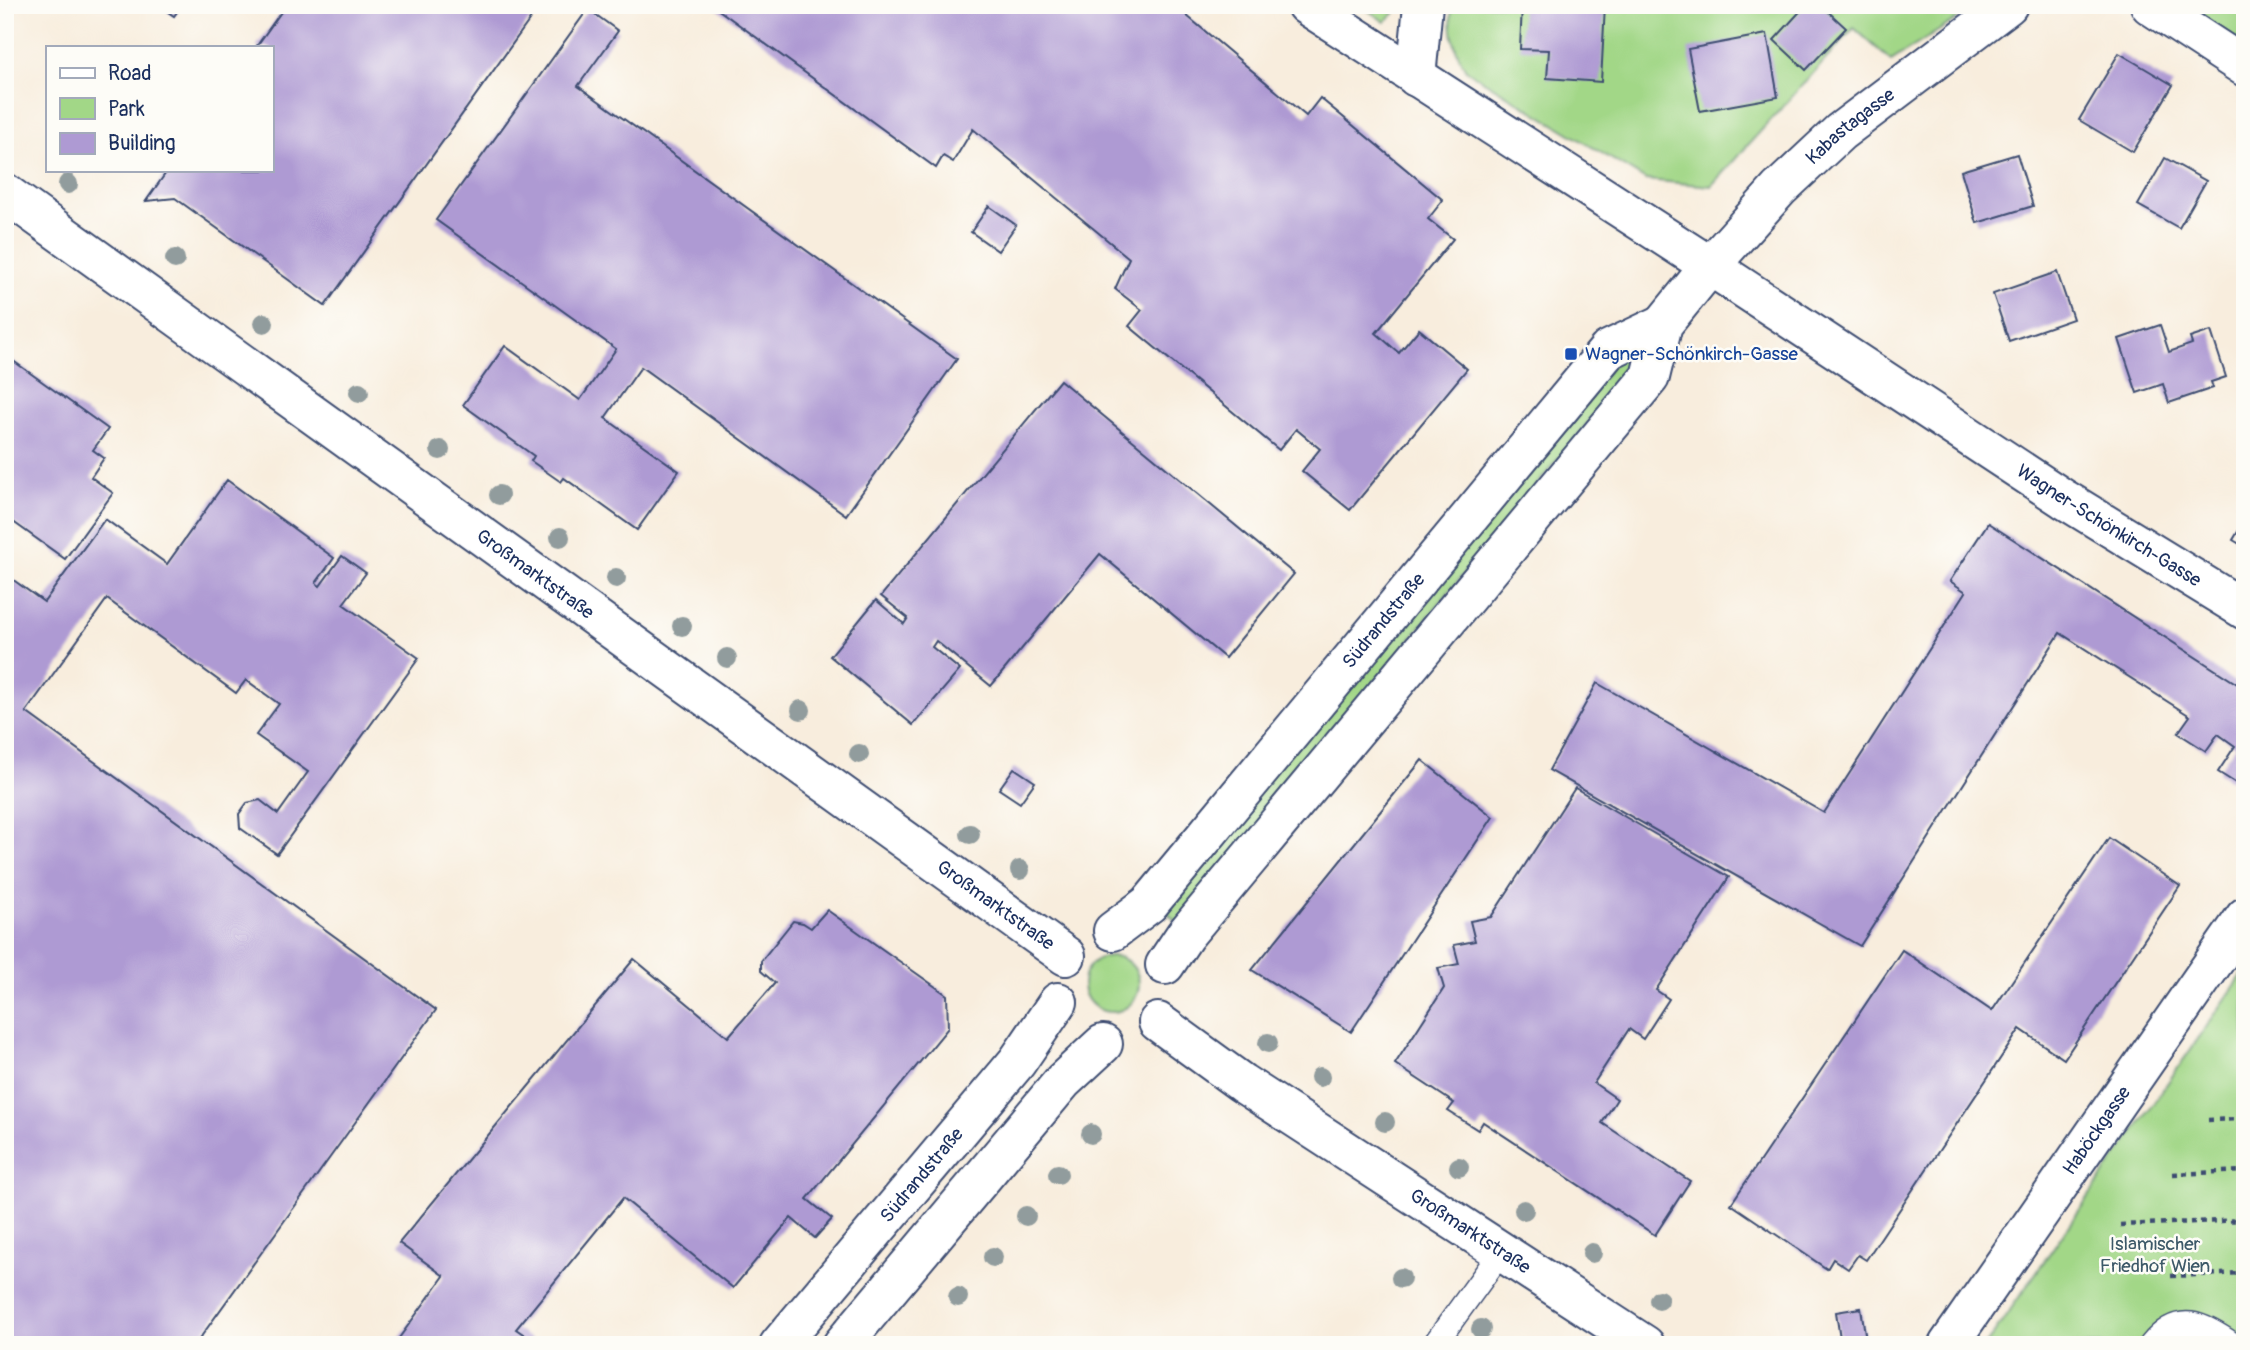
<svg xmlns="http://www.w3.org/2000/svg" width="2250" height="1350" font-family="Pangolin,sans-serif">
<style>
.green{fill:#a2d787;stroke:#5e8372;stroke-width:2}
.building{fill:#ae9ad3}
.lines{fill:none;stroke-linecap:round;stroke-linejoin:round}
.lane-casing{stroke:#3c4c71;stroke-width:26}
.street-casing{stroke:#3c4c71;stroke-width:42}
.path{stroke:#3c4c71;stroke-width:4.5;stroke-dasharray:5 5;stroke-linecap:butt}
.lane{stroke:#fff;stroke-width:23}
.street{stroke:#fff;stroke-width:38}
.tree{fill:#919c9d}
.transit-dot{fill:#1a4fb4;stroke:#fdfcf7;stroke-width:2.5}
.labels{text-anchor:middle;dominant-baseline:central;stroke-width:5;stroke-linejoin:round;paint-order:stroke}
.street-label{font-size:19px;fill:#1b2f5e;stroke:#fdfcf7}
.transit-label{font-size:19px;fill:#164399;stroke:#fdfcf7;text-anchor:start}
.park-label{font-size:19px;fill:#3d5968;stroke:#fdfcf7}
</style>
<rect width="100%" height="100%" fill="#fdfcf7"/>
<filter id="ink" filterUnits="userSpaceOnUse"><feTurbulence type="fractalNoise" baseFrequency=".0143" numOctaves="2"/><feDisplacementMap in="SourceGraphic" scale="14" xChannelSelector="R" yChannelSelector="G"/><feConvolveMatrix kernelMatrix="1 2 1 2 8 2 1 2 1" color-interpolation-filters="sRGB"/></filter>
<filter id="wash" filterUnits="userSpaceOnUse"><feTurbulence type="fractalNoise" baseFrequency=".00686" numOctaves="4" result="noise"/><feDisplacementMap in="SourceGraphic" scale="28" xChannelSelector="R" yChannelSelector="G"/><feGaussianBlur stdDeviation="1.57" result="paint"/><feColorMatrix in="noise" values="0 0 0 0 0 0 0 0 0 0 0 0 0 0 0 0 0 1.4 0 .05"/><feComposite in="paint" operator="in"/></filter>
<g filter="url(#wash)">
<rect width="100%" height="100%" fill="#f8eddd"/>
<g class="green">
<polygon points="1360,5 1403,5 1385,22"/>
<path d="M1452,5h527l-88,56 -37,-33 -143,158 -65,-6 -180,-110c-12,-20 -17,-42 -14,-65z"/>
<polygon points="2182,5 2245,5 2245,45"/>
<polygon points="1619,357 1634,358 1637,363 1177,923 1161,906"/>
<circle cx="1111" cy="984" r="28"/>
<polygon points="2245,971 2245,1345 1986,1345"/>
</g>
<g id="blocks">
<g class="building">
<polygon points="158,5 182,5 174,16"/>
<polygon points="286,5 513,5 531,18 325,306 175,198 146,201 168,170 271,170 271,47 256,47"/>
<polygon points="712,5 1174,5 1306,116 1320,98 1443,200 1428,219 1453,239 1376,333 1399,353 1419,329 1467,369 1350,510 1302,471 1320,449 1296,429 1279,450 1129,326 1142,310 1115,289 1129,258 973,129 953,162 943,156 936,168"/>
<polygon points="1522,5 1605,5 1601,82 1547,78 1549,50 1520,49"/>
<polygon points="1806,5 1821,5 1846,28 1806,70 1774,40"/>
<polygon points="588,9 618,31 578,86 957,359 846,515 641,367 605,418 679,471 637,530 564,478 561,482 531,461 534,456 463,405 505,346 580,400 616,349 436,220"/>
<polygon points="1767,34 1778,97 1700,111 1688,49"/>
<polygon points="2119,53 2173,85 2133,152 2079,120"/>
<polygon points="2017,154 2033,206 1977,223 1961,171"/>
<polygon points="2165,158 2206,181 2179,228 2138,205"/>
<polygon points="989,206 1016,225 998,251 971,232"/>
<polygon points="2057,272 2073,319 2009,341 1993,294"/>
<polygon points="2160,325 2169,352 2192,344 2190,338 2211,331 2226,377 2211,382 2213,388 2169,403 2163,384 2137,393 2119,339"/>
<polygon points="5,355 108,429 93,450 104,458 91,477 113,493 65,559 5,516"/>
<polygon points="1060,380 1294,574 1225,658 1100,554 991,686 936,641 932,647 960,670 913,725 830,656 876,600 904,624 908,618 881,596"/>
<polygon points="227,480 334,558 316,583 320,586 342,556 366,573 343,604 419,658 277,854 240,828 239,814 247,803 260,800 278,814 308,772 256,735 279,704 246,680 236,693 107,599 26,712 436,1010 195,1345 5,1345 5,574 44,602 105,519 167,564"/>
<polygon points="2245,520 2245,547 2233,540"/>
<polygon points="1988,523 2245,689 2245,789 2218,772 2235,746 2218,734 2206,751 2178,733 2190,716 2060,633 1860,946 1549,770 1597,683 1824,813 1966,592 1950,581"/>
<polygon points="1422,760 1493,817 1351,1032 1252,970"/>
<polygon points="1014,768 1035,782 1020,803 999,789"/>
<polygon points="1575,788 1729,877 1656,990 1669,999 1643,1039 1629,1029 1594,1083 1617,1099 1602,1123 1690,1181 1655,1235 1483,1122 1478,1130 1448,1111 1454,1103 1395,1064 1444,988 1438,968 1459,964 1454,945 1475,941 1470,921 1491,917"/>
<polygon points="2109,838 2180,886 2064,1059 2020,1029 1866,1260 1858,1255 1848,1269 1833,1259 1827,1269 1731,1204 1902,950 1992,1011"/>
<polygon points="827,910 947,995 948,1028 807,1199 832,1219 815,1238 791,1218 733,1288 623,1198 516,1329 539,1345 394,1345 444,1276 399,1243 634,959 728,1037 775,983 761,971 761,961 793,921 803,923 811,928"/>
<polygon points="1861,1308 1866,1340 1852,1343 1851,1336 1840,1338 1836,1312"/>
</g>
</g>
</g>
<g filter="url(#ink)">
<use href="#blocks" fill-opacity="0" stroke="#3c4c71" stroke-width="2"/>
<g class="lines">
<defs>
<g id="lane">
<polyline points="1434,1345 1502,1251"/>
<path d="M2151,1345c28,-35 51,-21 83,0"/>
</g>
<g id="street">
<path id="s1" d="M1306,5l404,261 354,233 181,111"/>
<polyline points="2150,5 2245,67"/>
<polyline points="1416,77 1423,5"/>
<path id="s2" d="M5,193l1061,763"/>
<path id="s3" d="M1113,931l36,-27 459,-554 55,-26"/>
<path id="s4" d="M1165,965l20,-30 465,-558 13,-53 47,-58 69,-77 61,-57 168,-127"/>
<path id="s5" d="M1158,1022l84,61 403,262"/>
<path id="s6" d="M779,1345l238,-283 41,-60"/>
<polyline points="842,1345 1063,1081 1103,1044"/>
<path id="s7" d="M1948,1345l297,-428"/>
</g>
</defs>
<use href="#lane" class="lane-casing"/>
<use href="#street" class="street-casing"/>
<g class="path">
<polyline points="2239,1069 2245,1068"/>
<polyline points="2208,1120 2245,1119"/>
<polyline points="2173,1174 2245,1171"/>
<polyline points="2120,1225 2245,1220"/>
<polyline points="2171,1276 2245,1273"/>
</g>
<use href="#lane" class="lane"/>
<use href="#street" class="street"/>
</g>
<g class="tree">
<circle cx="68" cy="184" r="10"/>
<circle cx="175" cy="259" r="10"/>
<circle cx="264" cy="323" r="10"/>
<circle cx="359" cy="392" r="10"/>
<circle cx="440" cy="450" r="10"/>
<circle cx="499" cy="495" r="10"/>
<circle cx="560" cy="537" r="10"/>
<circle cx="616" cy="578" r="10"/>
<circle cx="682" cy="626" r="10"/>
<circle cx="727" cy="658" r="10"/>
<circle cx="801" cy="710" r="10"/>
<circle cx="859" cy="754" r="10"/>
<circle cx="970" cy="834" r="10"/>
<circle cx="1020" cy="870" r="10"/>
<circle cx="1268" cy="1043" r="10"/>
<circle cx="1320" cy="1077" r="10"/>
<circle cx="1385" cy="1122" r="10"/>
<circle cx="1091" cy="1134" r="10"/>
<circle cx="1459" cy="1167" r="10"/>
<circle cx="1058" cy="1174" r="10"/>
<circle cx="1524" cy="1210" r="10"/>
<circle cx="1026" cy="1216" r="10"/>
<circle cx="1592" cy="1253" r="10"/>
<circle cx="993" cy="1257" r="10"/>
<circle cx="1401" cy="1278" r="10"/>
<circle cx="958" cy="1297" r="10"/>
<circle cx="1659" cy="1300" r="10"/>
<circle cx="1481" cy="1329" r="10"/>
</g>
</g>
<rect class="transit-dot" x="1564" y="347" width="14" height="14" rx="3.5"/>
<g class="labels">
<g class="street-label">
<text stroke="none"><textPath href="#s4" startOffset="1090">Kabastagasse</textPath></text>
<text stroke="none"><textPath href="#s1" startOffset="957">Wagner-Schönkirch-Gasse</textPath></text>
<text stroke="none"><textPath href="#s2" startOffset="653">Großmarktstraße</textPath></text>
<text stroke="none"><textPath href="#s3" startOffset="413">Südrandstraße</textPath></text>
<text stroke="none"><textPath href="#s2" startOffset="1220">Großmarktstraße</textPath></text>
<text stroke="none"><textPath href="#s7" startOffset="261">Haböckgasse</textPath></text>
<text stroke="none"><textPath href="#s6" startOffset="222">Südrandstraße</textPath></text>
<text stroke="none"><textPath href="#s5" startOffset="376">Großmarktstraße</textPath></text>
</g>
<g class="transit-label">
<text x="1585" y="354">Wagner-Schönkirch-Gasse</text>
</g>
<g class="park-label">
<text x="2155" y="1244">Islamischer<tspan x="2155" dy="22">Friedhof Wien</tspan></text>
</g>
</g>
<rect width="2250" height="1350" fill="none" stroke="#fdfcf7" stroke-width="28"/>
<rect x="46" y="46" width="228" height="126" fill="#fdfcf7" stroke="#a3aaba" stroke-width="2"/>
<rect x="60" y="68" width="35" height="10" fill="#ffffff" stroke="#a3aaba" stroke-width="2"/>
<text x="108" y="80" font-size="21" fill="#1b2f5e">Road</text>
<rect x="60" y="98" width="35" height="21" fill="#a2d787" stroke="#a3aaba" stroke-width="2"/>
<text x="108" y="116" font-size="21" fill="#1b2f5e">Park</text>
<rect x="60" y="133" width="35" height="21" fill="#ae9ad3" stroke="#a3aaba" stroke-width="2"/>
<text x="108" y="150" font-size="21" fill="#1b2f5e">Building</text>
</svg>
